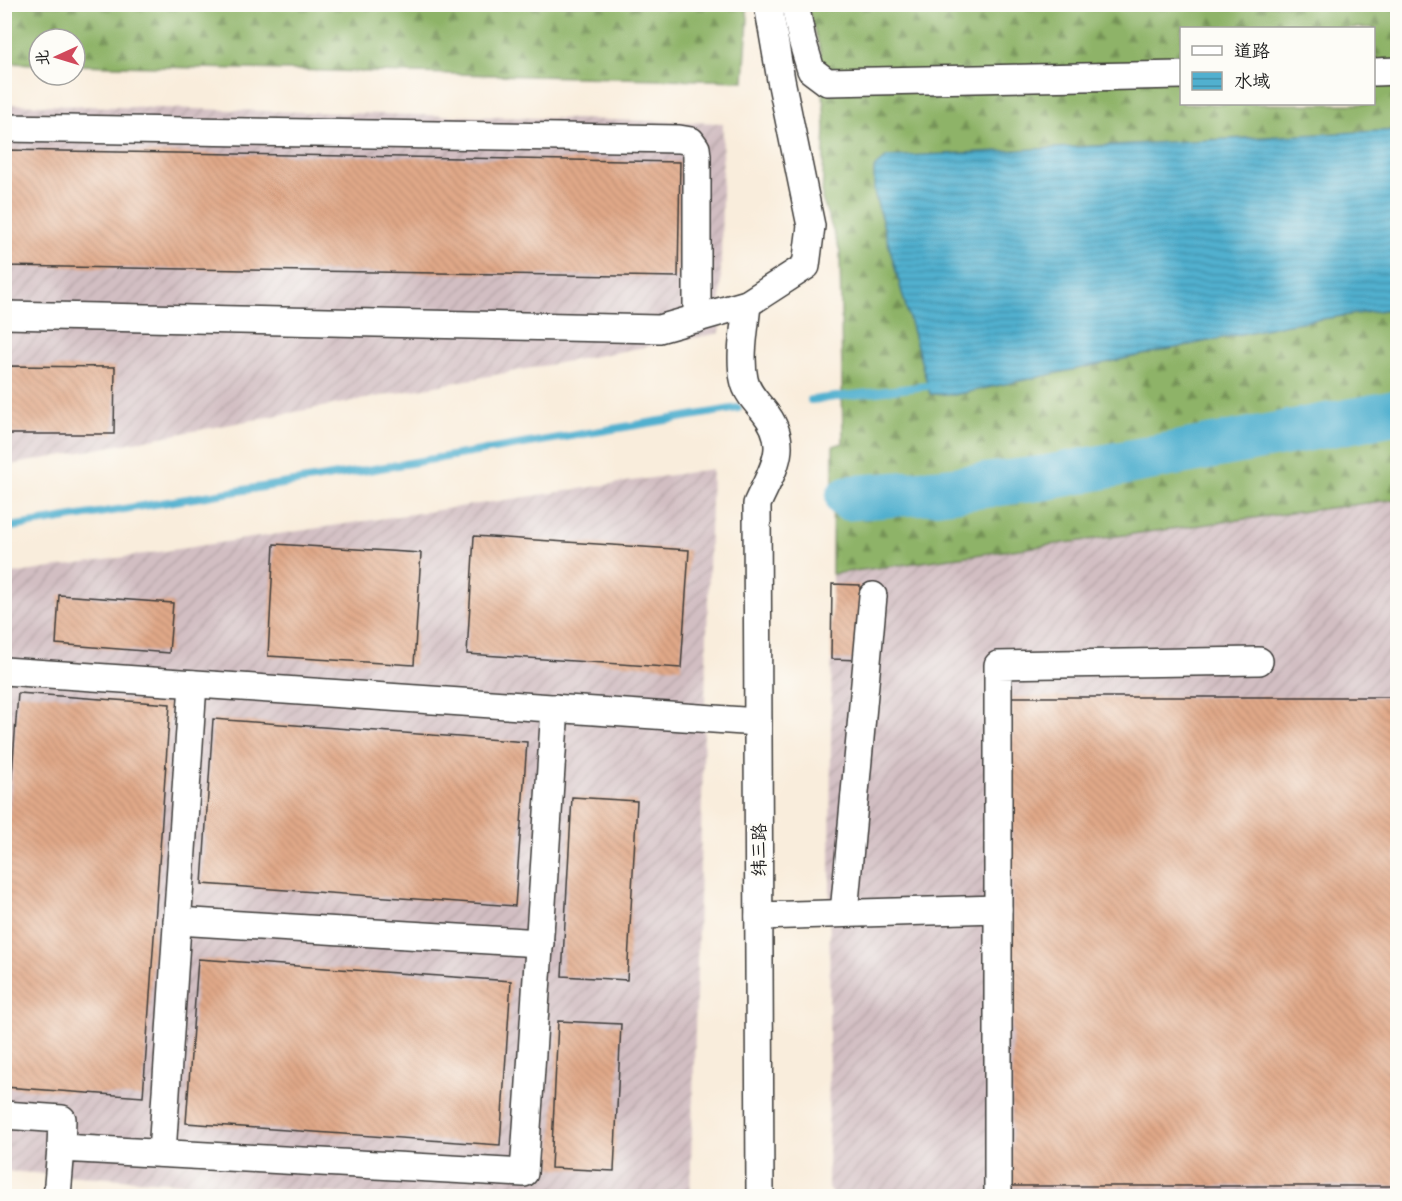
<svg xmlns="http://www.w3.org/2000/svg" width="1402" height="1201" font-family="Pangolin,'LXGW WenKai TC',sans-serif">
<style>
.industrial{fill:url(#industrial-furrows)}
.forest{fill:url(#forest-firs);stroke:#556842;stroke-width:1.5;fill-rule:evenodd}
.water{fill:url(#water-rules);stroke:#366676;stroke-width:1.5}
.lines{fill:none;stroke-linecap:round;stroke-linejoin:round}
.stream{stroke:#51b0cf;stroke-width:8}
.river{stroke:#51b0cf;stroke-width:45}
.building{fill:url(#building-back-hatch)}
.minor-casing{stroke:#3d3b39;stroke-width:30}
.minor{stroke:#fff;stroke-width:27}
.labels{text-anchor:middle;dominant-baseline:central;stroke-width:6;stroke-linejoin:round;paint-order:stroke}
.street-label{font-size:18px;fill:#1c1c1c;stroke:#fdfcf7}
</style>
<defs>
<pattern id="industrial-furrows" width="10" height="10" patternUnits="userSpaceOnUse" patternTransform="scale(1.5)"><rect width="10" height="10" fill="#d2bec2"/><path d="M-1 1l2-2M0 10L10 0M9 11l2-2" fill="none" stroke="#b4a3a6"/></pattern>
<pattern id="forest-firs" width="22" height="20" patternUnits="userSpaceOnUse" patternTransform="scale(1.5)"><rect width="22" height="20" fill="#8eb368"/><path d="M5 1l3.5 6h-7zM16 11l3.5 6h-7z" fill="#739155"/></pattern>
<pattern id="water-rules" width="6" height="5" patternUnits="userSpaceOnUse" patternTransform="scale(1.5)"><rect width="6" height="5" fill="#51b0cf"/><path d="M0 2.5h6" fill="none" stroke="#428ea7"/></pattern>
<pattern id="building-back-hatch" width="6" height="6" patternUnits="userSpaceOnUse" patternTransform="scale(1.5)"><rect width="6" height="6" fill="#e0a888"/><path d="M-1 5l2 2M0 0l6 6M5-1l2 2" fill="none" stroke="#c09075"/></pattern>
</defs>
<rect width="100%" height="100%" fill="#fdfcf7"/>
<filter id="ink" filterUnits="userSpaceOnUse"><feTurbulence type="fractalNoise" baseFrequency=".0167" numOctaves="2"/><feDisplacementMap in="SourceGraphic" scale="12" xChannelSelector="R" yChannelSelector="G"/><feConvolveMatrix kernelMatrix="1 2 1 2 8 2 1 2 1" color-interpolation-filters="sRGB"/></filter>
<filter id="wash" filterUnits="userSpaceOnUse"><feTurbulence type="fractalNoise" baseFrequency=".008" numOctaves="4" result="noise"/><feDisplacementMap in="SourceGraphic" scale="24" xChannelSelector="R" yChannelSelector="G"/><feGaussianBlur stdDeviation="1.35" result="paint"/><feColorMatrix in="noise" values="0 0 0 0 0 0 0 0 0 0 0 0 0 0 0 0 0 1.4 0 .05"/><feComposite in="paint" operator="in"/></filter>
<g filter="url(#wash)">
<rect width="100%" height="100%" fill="#f9eddc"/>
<g class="industrial">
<polygon points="5,104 723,123 720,333 5,466"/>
<polygon points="712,469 690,1196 369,1196 5,1171 5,575"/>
<polygon points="1397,499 1397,1196 834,1196 828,1188 832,574"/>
</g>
<g class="forest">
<polygon points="746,5 748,19 744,81 75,65 75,39 39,39 39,64 5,63 5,5"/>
<path d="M807,5h590v494l-565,75 1,-128 10,-3 -3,-192 -18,-52 3,-72 -4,-74zM1182,28h192v76h-192z"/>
</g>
<polygon class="water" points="1397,130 1397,308 1288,324 954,395 930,394 874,192 874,168 887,157"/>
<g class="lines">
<g class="stream">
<polyline points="811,400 935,385"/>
<polyline points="4,528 326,477 738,408"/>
</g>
<polyline class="river" points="848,498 940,491 1044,478 1398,412"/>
</g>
<g id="blocks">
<g class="building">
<polygon points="4,150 680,162 678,277 4,266"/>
<polygon points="4,366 115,367 114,434 4,434"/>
<polygon points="474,536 689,550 681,668 467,654"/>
<polygon points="274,544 421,553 414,665 268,656"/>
<polygon points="832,584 860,585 860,660 831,659"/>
<polygon points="59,595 173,603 169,653 56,644"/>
<polygon points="18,693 170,704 143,1097 4,1087 4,883"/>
<rect x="1012" y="697" width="384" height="489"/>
<polygon points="213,719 527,742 515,906 202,884"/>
<polygon points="572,797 637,801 627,980 562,976"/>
<polygon points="198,959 511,981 500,1145 186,1123"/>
<polygon points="558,1021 621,1024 614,1171 551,1168"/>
</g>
</g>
</g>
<g filter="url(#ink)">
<use href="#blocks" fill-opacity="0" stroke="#3d3b39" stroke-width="1.5"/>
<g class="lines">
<defs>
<g id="minor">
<polyline points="795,4 802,40 811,70 827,82 1182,75"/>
<polyline points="1374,72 1398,71"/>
<polyline points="4,128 679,139 691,141 696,148 697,156 697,319"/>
<path d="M747,304c-2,24 -8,52 -3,75 2,12 11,22 19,31 29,35 10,58 -6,94l3,692"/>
<polyline points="4,315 659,329 747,304 806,266 811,226 781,80 768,4"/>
<polyline points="4,671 758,722"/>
<polyline points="844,913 873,596"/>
<polyline points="759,916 998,909"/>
<polyline points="177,921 540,943"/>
<polyline points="4,1115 62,1119 61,1148"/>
<polyline points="162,1153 193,684"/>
<polyline points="57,1196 61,1148 524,1173 555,708"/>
<polyline points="998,1196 998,665 1259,661"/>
</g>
</defs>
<use href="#minor" class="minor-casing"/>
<use href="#minor" class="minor"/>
</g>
</g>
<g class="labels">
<g class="street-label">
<text transform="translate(759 850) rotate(-90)">纬三路</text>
</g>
</g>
<rect width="1402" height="1201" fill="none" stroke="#fdfcf7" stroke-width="24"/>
<rect x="1180" y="27" width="195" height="78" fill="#fdfcf7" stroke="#a3a29f" stroke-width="1.5"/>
<rect x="1192" y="46" width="30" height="9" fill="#ffffff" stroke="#a3a29f" stroke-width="1.5"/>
<text x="1234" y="57" font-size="18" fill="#1c1c1c">道路</text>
<rect x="1192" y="72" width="30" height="18" fill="url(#water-rules)" stroke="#a3a29f" stroke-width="1.5"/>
<text x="1234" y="87" font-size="18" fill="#1c1c1c">水域</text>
<g transform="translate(57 57) rotate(266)"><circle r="28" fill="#fdfcf7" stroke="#a3a29f" stroke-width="1.5"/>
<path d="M0-4.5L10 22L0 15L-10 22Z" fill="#d1495b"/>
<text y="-9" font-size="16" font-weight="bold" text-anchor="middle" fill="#1c1c1c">北</text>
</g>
</svg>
